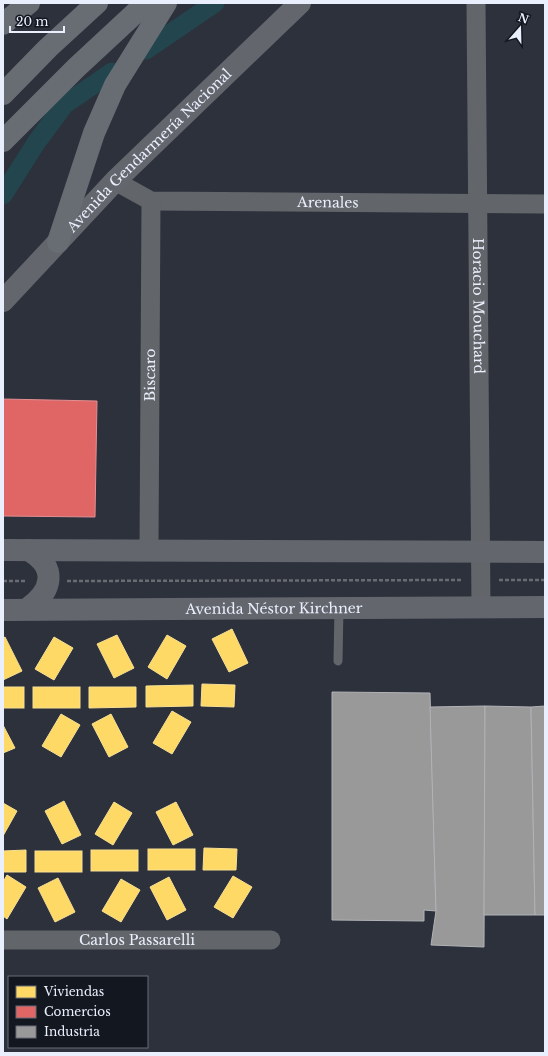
<svg xmlns="http://www.w3.org/2000/svg" width="548" height="1056" font-family="'Libre Baskerville',serif">
<style>
.homes{fill:#ffd966;stroke:#f8e093}
.shops{fill:#e06666;stroke:#e38f93}
.industry{fill:#999;stroke:#b1b3b7}
.lines{fill:none;stroke-linecap:round;stroke-linejoin:round}
.canal{stroke:#23464e;stroke-width:19}
.path{stroke:#696c71;stroke-width:2.5;stroke-dasharray:4 2;stroke-linecap:butt}
.lane{stroke:#626569;stroke-width:9}
.street{stroke:#626569;stroke-width:19}
.secondary{stroke:#63676d;stroke-width:22}
.highway{stroke:#686c73;stroke-width:22}
.labels{text-anchor:middle;dominant-baseline:central;stroke-width:4;stroke-linejoin:round;paint-order:stroke}
.street-label{font-size:14px;fill:#e9effc;stroke:#131720}
</style>
<rect width="100%" height="100%" fill="#2c313c"/>
<g class="homes">
<polygon points="232,629 248,663 229,672 212,639"/>
<polygon points="117,635 134,668 114,678 97,644"/>
<polygon points="167,635 186,646 167,679 148,667"/>
<polygon points="5,637 22,671 3,680 3,638"/>
<polygon points="54,637 73,648 54,680 35,669"/>
<polygon points="202,684 235,685 234,707 201,706"/>
<polygon points="193,685 193,706 146,707 146,686"/>
<rect x="3" y="687" width="21" height="21"/>
<rect x="33" y="687" width="47" height="21"/>
<polygon points="89,687 136,687 136,707 89,708"/>
<polygon points="172,711 191,722 172,754 153,743"/>
<polygon points="61,714 80,725 61,757 42,746"/>
<polygon points="111,714 128,747 109,757 92,724"/>
<polygon points="3,725 15,748 3,753"/>
<polygon points="64,801 81,835 62,844 45,811"/>
<polygon points="114,802 132,813 113,845 95,834"/>
<polygon points="176,802 193,835 173,845 156,812"/>
<polygon points="3,803 17,811 3,836"/>
<polygon points="204,848 237,849 236,870 203,870"/>
<rect x="148" y="849" width="47" height="21"/>
<polygon points="26,850 26,872 3,872 3,851"/>
<rect x="91" y="850" width="47" height="21"/>
<rect x="35" y="851" width="47" height="21"/>
<polygon points="7,875 26,887 7,919 3,916 3,882"/>
<polygon points="233,876 252,887 233,918 214,907"/>
<polygon points="169,877 186,910 167,920 150,887"/>
<polygon points="58,878 75,912 55,922 38,888"/>
<polygon points="121,879 140,890 121,922 102,911"/>
</g>
<polygon class="shops" points="3,399 97,401 95,517 3,516"/>
<g class="industry">
<polygon points="332,692 430,693 436,911 424,910 424,921 332,920"/>
<polygon points="485,706 484,947 431,945 436,911 430,707"/>
<polygon points="485,706 531,707 535,915 484,915"/>
<polygon points="545,706 545,915 535,915 531,707"/>
</g>
<g class="lines">
<g class="canal">
<polyline points="146,50 215,3"/>
<polyline points="3,195 36,143 64,105 112,72"/>
</g>
<g class="path">
<polyline points="499,580 545,580"/>
<polyline points="3,581 26,581"/>
<polyline points="67,581 462,580"/>
</g>
<polyline class="lane" points="338,661 339,608"/>
<g class="street">
<path id="s1" d="M476,3l5,605"/>
<path id="s2" d="M115,181l36,20 394,3"/>
<path id="s3" d="M149,550l2,-349"/>
<path id="s4" d="M3,940h268"/>
</g>
<g class="secondary">
<path id="s5" d="M3,301l112,-120 185,-178"/>
<polyline points="3,550 545,552"/>
<path d="M27,609c26,-18 31,-42 1,-59"/>
<path id="s6" d="M3,610l542,-3"/>
</g>
<g class="highway">
<polyline points="3,24 29,3"/>
<polyline points="3,94 48,48 97,3"/>
<polyline points="3,141 76,68 146,3"/>
<polyline points="58,242 94,133 115,85 166,3"/>
</g>
</g>
<g class="labels">
<g class="street-label">
<text stroke="none"><textPath href="#s5" startOffset="210">Avenida Gendarmería Nacional</textPath></text>
<text stroke="none"><textPath href="#s2" startOffset="218">Arenales</textPath></text>
<text stroke="none"><textPath href="#s1" startOffset="303">Horacio Mouchard</textPath></text>
<text stroke="none"><textPath href="#s3" startOffset="175">Biscaro</textPath></text>
<text stroke="none"><textPath href="#s6" startOffset="271">Avenida Néstor Kirchner</textPath></text>
<text stroke="none"><textPath href="#s4" startOffset="134">Carlos Passarelli</textPath></text>
</g>
</g>
<rect width="548" height="1056" fill="none" stroke="#e9effc" stroke-width="8"/>
<rect x="8" y="976" width="140" height="72" fill="#131720" stroke="#696d78"/>
<rect x="16" y="986" width="20" height="12" fill="#ffd966" stroke="#696d78"/>
<text x="44" y="996" font-size="12" fill="#e9effc">Viviendas</text>
<rect x="16" y="1006" width="20" height="12" fill="#e06666" stroke="#696d78"/>
<text x="44" y="1016" font-size="12" fill="#e9effc">Comercios</text>
<rect x="16" y="1026" width="20" height="12" fill="#999999" stroke="#696d78"/>
<text x="44" y="1036" font-size="12" fill="#e9effc">Industria</text>
<g transform="translate(520 28) rotate(20)" stroke="#131720" stroke-width="3" paint-order="stroke">
<path d="M0-3L7 15L0 10L-7 15Z" fill="#e9effc"/>
<text y="-6" font-size="11" font-weight="bold" text-anchor="middle" fill="#e9effc">N</text>
</g>
<path d="M10 26v6h54v-6" fill="none" stroke="#e9effc" stroke-width="2"/>
<text x="16" y="26" font-size="12" fill="#e9effc" stroke="#131720" stroke-width="3" paint-order="stroke">20 m</text>
</svg>
